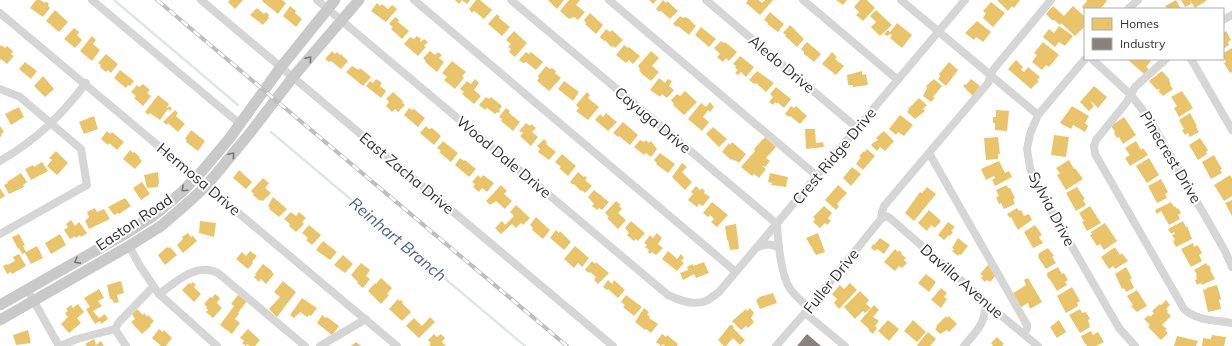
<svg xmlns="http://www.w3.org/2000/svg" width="1232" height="346" font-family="Mulish,sans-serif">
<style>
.homes{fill:#e9c46a}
.industry{fill:#8a817c}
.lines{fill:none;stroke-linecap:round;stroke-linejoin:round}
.stream{stroke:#dee5f1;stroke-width:2.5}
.minor{stroke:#d6d6d6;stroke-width:8}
.major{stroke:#c9c9c9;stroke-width:11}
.rail-casing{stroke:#bebebe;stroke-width:4}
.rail{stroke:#fff;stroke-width:2.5;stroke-dasharray:8;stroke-linecap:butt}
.oneway{stroke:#767676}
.labels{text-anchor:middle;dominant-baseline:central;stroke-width:4;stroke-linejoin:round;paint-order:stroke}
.street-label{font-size:15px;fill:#323232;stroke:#fff}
.water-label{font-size:16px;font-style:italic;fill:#46608e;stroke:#fff}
</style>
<rect width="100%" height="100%" fill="#fff"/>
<g class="homes">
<polygon points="36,0 40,0 45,3 46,1 49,4 48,6 50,8 43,17 30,8"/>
<polygon points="230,0 243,0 235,9 228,2"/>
<polygon points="263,0 282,0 286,3 278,14 262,1"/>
<polygon points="455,0 470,0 467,4 462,0 459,4"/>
<polygon points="476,0 480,0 492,10 484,19 474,11 472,13 469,9"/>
<polygon points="548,0 564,0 557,9"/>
<polygon points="569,0 580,0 576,5 585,12 578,20 574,17 569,19 560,11"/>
<polygon points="649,0 657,0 653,4"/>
<polygon points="663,0 666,3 667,1 678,11 670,19 661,11 659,12 656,9"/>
<polygon points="748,0 759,0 762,3 765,0 773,0 760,15 746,3"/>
<polygon points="836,0 847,0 843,5"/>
<polygon points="860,0 867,0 875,8 863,21 856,15 859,12 854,7"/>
<polygon points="997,0 1020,0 1014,8 1012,6 1008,11"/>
<polygon points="1086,0 1106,0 1107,1 1100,9 1085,9 1085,10 1082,7 1087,1"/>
<polygon points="1176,0 1181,9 1167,9 1165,6"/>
<polygon points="1181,0 1206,0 1206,1 1195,8 1190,1 1191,4 1185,7"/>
<polygon points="991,2 1005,13 993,27 983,18 986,13 983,11"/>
<polygon points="377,3 380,6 382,4 388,9 392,5 397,9 386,22 371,11"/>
<polygon points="290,6 296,11 295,13 302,19 296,27 283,16"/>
<polygon points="1053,6 1064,16 1073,6 1085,17 1085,26 1075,36 1061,23 1060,25 1054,20 1053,21 1046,14"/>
<polygon points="257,8 264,14 266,12 269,15 268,17 269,18 263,25 250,15"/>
<polygon points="55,10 68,22 59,32 46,21"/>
<polygon points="876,10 892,25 880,36 871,27 876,22 870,16"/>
<polygon points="770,12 784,24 778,32 767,24 768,23 764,20"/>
<polygon points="590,13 603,25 596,34 585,24 586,23 584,20"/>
<polygon points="497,14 500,17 499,18 510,27 502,36 488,24"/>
<polygon points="680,16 683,18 685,17 689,19 696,26 689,35 678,26 677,27 673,24"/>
<polygon points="395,17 399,20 398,22 409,31 402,39 391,29 393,27 389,24"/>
<polygon points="977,21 991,32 983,42 976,37 974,40 965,33"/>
<polygon points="897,23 912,35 902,48 890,38 892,35 890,34 887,36 884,34 888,30 890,32"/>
<polygon points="790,25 804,39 797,47 785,36 786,35 783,33"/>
<polygon points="1059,26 1073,36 1065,46 1059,42 1055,47 1043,37 1049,29 1054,33"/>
<polygon points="701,27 716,39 709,47 695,35"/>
<polygon points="74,28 79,32 77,35 82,40 75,48 64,39"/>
<polygon points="606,29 610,32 612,30 623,40 615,48 613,46 611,47 605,40 604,41 600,37"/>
<polygon points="514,31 527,43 515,57 509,52 511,49 508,47 511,44 506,40"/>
<polygon points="1226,31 1231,40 1228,42 1229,45 1223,49 1223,33"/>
<polygon points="92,36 96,40 93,44 100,50 92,61 80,51"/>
<polygon points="417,36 421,39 420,41 421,42 424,39 428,42 424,46 426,47 418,56 404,44 410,37 414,39"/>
<polygon points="721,41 724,43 725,42 737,52 729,61 726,58 723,62 717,57 720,54 714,48"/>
<polygon points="807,42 821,54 814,62 804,54 804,52 801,49"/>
<polygon points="1043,42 1059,55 1049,67 1046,65 1042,70 1032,62 1037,55 1034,53"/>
<polygon points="1,45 5,48 7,46 13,51 11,54 14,56 7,64 1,59 0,61 0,47"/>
<polygon points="624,45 628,48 629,47 640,56 633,64 629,60 626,63 616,55"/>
<polygon points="1232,48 1232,72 1230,73 1224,63 1226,62 1223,57 1223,53"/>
<polygon points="332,51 335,54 337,52 340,55 341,54 348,61 341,69 331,61 329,62 325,59"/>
<polygon points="430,51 435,55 438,52 442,55 439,58 444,62 437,72 425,62 426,61 423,58"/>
<polygon points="651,51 659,58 652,66 659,72 651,81 642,74 639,70 640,69 638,66"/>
<polygon points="526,52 529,54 531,52 543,62 536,70 526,62 523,63 519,60"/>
<polygon points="832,52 837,57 835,59 844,66 836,75 822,64"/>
<polygon points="106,54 118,64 111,73 108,70 106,72 100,67 101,65 98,63"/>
<polygon points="740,56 754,67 746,77 741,72 738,75 735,73 738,70 735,68 736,66 733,64"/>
<polygon points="1127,59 1148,59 1151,61 1146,67 1149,69 1144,74"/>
<polygon points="1016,60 1023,67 1021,70 1024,72 1028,67 1040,77 1037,80 1039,81 1031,89 1008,69"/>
<polygon points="452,61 466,72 462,76 464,78 455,89 444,80 447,77 442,73"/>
<polygon points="25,62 37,71 31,79 19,69"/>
<polygon points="949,62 958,70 946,86 938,79 940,76 939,74"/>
<polygon points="352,66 359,70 360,68 371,77 363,86 346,72"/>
<polygon points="546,66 550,69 552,68 556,71 555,73 561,78 549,91 537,81 539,78 538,76"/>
<polygon points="120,70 134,81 130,86 128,85 126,88 114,78"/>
<polygon points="757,71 774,83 766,92 756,83 754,84 749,80"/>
<polygon points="862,71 862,75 866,74 868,85 853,87 853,85 848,85 847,75"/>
<polygon points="1162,71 1170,80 1169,81 1171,84 1170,85 1173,89 1163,96 1158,91 1160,90 1159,89 1157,90 1149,81"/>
<polygon points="43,76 54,89 45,97 34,86"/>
<polygon points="659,78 665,83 668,79 672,81 669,86 674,90 667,98 662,94 660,97 650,90"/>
<polygon points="376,79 382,83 380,86 386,91 381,98 366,86 370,81 373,83"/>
<polygon points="475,79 479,83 474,90 481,96 474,104 462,94 464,92 460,89 467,81 471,84"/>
<polygon points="934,79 942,86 933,97 935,98 931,102 923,96 927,88 926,86"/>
<polygon points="971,79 980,86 973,96 963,86 965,84 966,85"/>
<polygon points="564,81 579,92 573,101 558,89"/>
<polygon points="143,84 150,90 147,93 151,96 143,106 134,98 136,96 131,92 137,85 139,87"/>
<polygon points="1094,86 1107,97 1098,108 1092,102 1091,103 1094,106 1089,111 1080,102"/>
<polygon points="776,87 791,99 784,108 778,103 777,104 775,102 773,105 769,102 773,97 770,94"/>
<polygon points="685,91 697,102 684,115 673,105 674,104 671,100 677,94 680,96"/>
<polygon points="1182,91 1193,108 1179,117 1174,108 1177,106 1171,97"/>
<polygon points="393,92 403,101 402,102 405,105 398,112 395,109 392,112 386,106 389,102 386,99"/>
<polygon points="587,92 590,95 588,98 599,107 588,120 576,111 579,108 576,105"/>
<polygon points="158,95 169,104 167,107 168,108 169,106 172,108 170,111 168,109 160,120 150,113 148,115 145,112"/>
<polygon points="486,97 489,99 491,97 502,106 499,110 500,111 499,113 497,112 495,114 487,108 485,110 479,105"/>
<polygon points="919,98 927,105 923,109 925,111 915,119 907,112 909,110 908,109"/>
<polygon points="710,102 714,107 710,112 708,110 703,117 709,122 702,131 688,119 701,103 706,107"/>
<polygon points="791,106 794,108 796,106 807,116 800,124 790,116 789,117 785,114"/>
<polygon points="1072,106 1089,116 1085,123 1088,126 1085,132 1073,125 1071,129 1060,123"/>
<polygon points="19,107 24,117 11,125 5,114"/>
<polygon points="409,108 412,110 414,109 425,118 418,127 404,115"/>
<polygon points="506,108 510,111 509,113 520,122 513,131 501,121 502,119 499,117"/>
<polygon points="175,110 178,113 176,116 185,124 178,132 168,123 167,125 163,122"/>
<polygon points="996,110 1009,111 1007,131 995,130 995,123 993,123 993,117 996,117"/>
<polygon points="606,113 617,122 608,131 595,120 600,114 603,117"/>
<polygon points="1190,113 1197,126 1196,127 1199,132 1190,137 1188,133 1185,135 1182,130 1184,129 1179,120"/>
<polygon points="900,115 913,125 904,136 898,132 896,135 889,129"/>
<polygon points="94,116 98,129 84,134 79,122"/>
<polygon points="1124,117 1136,135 1123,144 1119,137 1117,138 1114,133 1115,132 1111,126"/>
<polygon points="623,122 638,135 630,145 619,136 618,137 613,133"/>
<polygon points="526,123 530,126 531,124 536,128 532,132 538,137 531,146 520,136 523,133 519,131"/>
<polygon points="0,126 4,132 1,134 2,136 0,137"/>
<polygon points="426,126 429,129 432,128 441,136 434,145 420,133"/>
<polygon points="713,127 727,139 719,147 706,134"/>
<polygon points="805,129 815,129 816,143 823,142 824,147 806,149"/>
<polygon points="191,130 205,141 198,151 186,142 187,140 185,139"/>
<polygon points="107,131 110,134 112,132 124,142 117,150 109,143 108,145 101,139"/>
<polygon points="884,131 894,141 885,151 880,147 877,151 871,145 874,142 875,142 878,140 876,138"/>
<polygon points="1054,135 1069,137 1066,157 1051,155"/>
<polygon points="765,137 776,147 766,158 770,161 765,167 761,165 766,169 759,178 754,174 752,176 741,167 755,151 754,149"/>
<polygon points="998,137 1000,154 998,154 998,159 986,160 984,138"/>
<polygon points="1200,138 1208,150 1206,152 1207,154 1198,160 1189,145"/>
<polygon points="544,139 547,142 546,144 556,152 549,160 538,152 540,149 537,146"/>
<polygon points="640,140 644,142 646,140 649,143 651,141 657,149 651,157 646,153 644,155 634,147"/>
<polygon points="443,141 458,153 451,162 439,152 441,151 437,148"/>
<polygon points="1136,141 1141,150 1143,148 1148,155 1130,166 1125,158 1130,155 1125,148"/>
<polygon points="732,142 746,154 739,163 735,160 734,161 732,159 731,160 722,152 729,143 730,145"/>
<polygon points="867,149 875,156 863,170 856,164 861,157 859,156 864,151 865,152"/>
<polygon points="130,150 133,153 134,152 140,157 139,158 142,161 135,169 123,159"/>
<polygon points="56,151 68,163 57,175 47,166 52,160 49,158"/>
<polygon points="660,153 675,164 668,173 656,164 657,163 654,160"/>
<polygon points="562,154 576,166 568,176 559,168 561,167 555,162"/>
<polygon points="1214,155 1222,169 1220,170 1222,173 1211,179 1202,162"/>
<polygon points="460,158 464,161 465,160 476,169 469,177 455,165"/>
<polygon points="1149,158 1159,175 1147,183 1136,166"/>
<polygon points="1069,160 1074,169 1075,168 1083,179 1066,190 1057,175 1060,173 1056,168"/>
<polygon points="999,161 1005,173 1009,171 1012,177 995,186 992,180 995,178 994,176 986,180 981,169"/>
<polygon points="42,162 48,171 31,180 25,169 33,165 34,167"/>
<polygon points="682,163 687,167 682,172 692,182 685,190 672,177"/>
<polygon points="852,167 861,174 851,186 843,178"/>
<polygon points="239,170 252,182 246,189 233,178"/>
<polygon points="158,172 159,183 158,184 158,187 147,188 144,175"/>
<polygon points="578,172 584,177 585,176 587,178 585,180 592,186 585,193 582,190 581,191 574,184 573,185 570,182"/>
<polygon points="21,173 27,182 23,185 24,187 9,194 4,185 8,183 7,182"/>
<polygon points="770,173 788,177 786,187 771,185 772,183 768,182"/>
<polygon points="478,175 481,178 483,175 494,183 487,192 482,188 479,192 473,187 475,184 472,182"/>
<polygon points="1230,175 1232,178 1232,196 1224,201 1214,185"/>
<polygon points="263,178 269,183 265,188 271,193 263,201 261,200 260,201 253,195 254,194 251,191"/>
<polygon points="1161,179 1168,192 1165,194 1167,198 1157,203 1148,186"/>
<polygon points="142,182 150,194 141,200 133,188"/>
<polygon points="501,185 507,191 504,194 512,201 505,209 496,201 490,205 486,201"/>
<polygon points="838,185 847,193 837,204 839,206 836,210 825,200"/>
<polygon points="1007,185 1008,188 1010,188 1015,198 1013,199 1015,204 1004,209 1001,203 999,204 996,197 999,196 996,190"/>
<polygon points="696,186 700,190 702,188 705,191 704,193 710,197 703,206 699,204 697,207 688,200 693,194 691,192"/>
<polygon points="927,187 936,194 914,221 905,213 920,192 922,193"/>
<polygon points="1077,187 1085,199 1083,200 1086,205 1076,211 1066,193"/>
<polygon points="0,188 5,196 0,199"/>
<polygon points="594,190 609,202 602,210 599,208 597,210 592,206 594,204 588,197"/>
<polygon points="273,197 287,209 279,217 269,209 270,208 268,206"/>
<polygon points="125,198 131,206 119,214 118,213 114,215 108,207"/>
<polygon points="1232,200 1232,216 1225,203"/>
<polygon points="616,201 621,205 619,206 622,209 618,213 626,220 618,229 607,218 609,217 605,213"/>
<polygon points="712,202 728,215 717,227 711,222 714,219 710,215 708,217 703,213"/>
<polygon points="1171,202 1174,207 1175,206 1177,209 1178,208 1181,213 1178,215 1180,219 1169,225 1161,211 1157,214 1155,210"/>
<polygon points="516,205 530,218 523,225 521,223 516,228 512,224 501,234 495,228 502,221 505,225 514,216 510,212"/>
<polygon points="824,206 832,213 828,218 831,221 827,225 825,223 820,228 813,222 815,219 813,217"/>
<polygon points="1090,206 1101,223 1087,231 1082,222 1084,221 1079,213"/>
<polygon points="95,208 97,212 104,209 110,219 89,229 85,221 89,217 87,212"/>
<polygon points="1017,208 1019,211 1021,210 1024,216 1029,214 1032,220 1018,230 1011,217 1010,218 1007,214"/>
<polygon points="929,210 941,221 935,228 931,225 927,231 918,223"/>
<polygon points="291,212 296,216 299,212 306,218 302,222 304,224 296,232 289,226 290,224 284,219"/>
<polygon points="536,217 550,230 543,239 532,230 533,228 530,225"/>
<polygon points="71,220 75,226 79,222 87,233 81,237 80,235 76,238 75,236 70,239 64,230 68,227 66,224"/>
<polygon points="200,221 216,223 214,237 199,233"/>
<polygon points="631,221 645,233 638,241 636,239 634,241 627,235 629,233 625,228"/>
<polygon points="1183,221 1186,227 1187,226 1192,239 1176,247 1173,241 1175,240 1172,235 1175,234 1174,232 1171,234 1168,229"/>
<polygon points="948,222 955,227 951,231 953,232 950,236 949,235 944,240 938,235"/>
<polygon points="1105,223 1117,241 1104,250 1100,244 1097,246 1090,235 1092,234 1091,232"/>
<polygon points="736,224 739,249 730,250 728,240 727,240 725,226"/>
<polygon points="309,225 321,235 312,245 306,240 308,238 302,233"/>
<polygon points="1035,225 1042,235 1039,237 1043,243 1033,248 1024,232"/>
<polygon points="556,230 559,233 560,231 571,242 564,250 550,238"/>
<polygon points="188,233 191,237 193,236 197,241 183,253 177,245 183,239 182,237"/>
<polygon points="657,233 662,238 658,244 663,248 656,255 652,252 650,254 648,252 649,250 645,247 647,245 644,243 650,235 653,238"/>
<polygon points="818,233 825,252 816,255 806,238"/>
<polygon points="19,234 25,245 23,246 26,252 37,246 43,258 31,264 25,253 22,254 19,248 18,249 12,237"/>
<polygon points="60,234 66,245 51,254 45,243"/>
<polygon points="880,238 890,245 884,254 877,249 875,251 871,248 873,244 874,245"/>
<polygon points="958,238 968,246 961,255 959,254 958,256 952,251 954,249 952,248"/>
<polygon points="323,241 337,252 330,260 316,250"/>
<polygon points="1193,243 1194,247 1197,245 1200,249 1202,253 1199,255 1202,261 1191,267 1181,249"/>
<polygon points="575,246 589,258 582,267 578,263 574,268 564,259"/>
<polygon points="167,247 168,248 170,247 177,255 165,265 158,255"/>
<polygon points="1115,247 1120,255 1122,253 1128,261 1115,269 1113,266 1109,269 1101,257"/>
<polygon points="1048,248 1054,256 1052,257 1056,263 1046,269 1038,257 1039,256 1038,254"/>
<polygon points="895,249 898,252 899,250 902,253 901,254 906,258 904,260 907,263 902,268 899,266 895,271 884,262"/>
<polygon points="250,251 257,256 252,262 253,263 248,269 236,259 242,252 246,256"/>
<polygon points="668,251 677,259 681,254 684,258 681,261 684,263 677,271 662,259"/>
<polygon points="19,254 26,266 12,274 11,272 7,274 3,266 7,264 7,265 15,261 13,257"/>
<polygon points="343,255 353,264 345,273 334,265"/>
<polygon points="592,261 595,264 596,262 609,273 598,284 594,280 596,277 590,272 589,273 585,270"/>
<polygon points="704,262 709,273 696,278 694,274 683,280 680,273 688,270 687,267 693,264 693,266"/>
<polygon points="361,263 370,270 366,276 370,279 363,288 357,283 358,282 351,275"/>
<polygon points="1206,263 1208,266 1209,265 1211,269 1210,270 1215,279 1202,285 1201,283 1197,285 1195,280 1197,279 1196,276 1197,275 1194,270"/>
<polygon points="263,264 272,271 272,272 274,274 266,284 261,279 259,282 254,277 256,275 255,274"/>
<polygon points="988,265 993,269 996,275 990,282 987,280 985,282 981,278 983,276 980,274"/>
<polygon points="1058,267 1062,274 1064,273 1068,280 1065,282 1067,285 1057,291 1049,278 1048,279 1047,273"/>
<polygon points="1126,267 1132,278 1130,279 1134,288 1126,292 1124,288 1122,289 1115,274"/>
<polygon points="926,274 936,282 929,292 918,283"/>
<polygon points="381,278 392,288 387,294 389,295 381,304 368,291 375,283 376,284"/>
<polygon points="1028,278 1042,302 1030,309 1028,303 1021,307 1013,293 1026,285 1024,280"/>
<polygon points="608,280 612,284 614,280 625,290 618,298 608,289 607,290 603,287"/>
<polygon points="121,281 124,293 117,295 119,302 114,303 112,299 110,299 107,285"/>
<polygon points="283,281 296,292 277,317 269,309 280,297 274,292"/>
<polygon points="193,282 196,285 194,287 201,294 194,302 182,290 189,283 191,284"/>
<polygon points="850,283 857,290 839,309 834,303 837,299 832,294 840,285 844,289"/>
<polygon points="1217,285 1221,299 1219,300 1221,309 1208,312 1203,290 1207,289 1206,288"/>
<polygon points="1072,287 1080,301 1077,303 1078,306 1066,313 1057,296"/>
<polygon points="941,288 947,293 944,297 947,299 941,308 931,300"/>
<polygon points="99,289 104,298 98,301 102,306 93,311 99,318 105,314 108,319 101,324 100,321 95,324 86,309 90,307 84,298"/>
<polygon points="1137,290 1147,306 1137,312 1131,306 1133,305 1127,296"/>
<polygon points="860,291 869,300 866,304 871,308 865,313 863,311 855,319 844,307"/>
<polygon points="773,293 777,303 760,309 756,300 759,298 759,297"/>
<polygon points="215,294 220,298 217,303 222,308 213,318 206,312 208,310 206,308 207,307 204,304 210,297 212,298"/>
<polygon points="238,295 247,301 238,313 239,314 235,319 240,323 232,334 220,325 234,306 231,304"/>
<polygon points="626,295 642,307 634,316 623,307 625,305 621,302"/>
<polygon points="302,298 317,308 311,316 309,315 307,317 300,312 294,318 290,315"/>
<polygon points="398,299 399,301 401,300 403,302 402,303 411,312 402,321 389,309"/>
<polygon points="1166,300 1170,305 1166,309 1168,311 1167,312 1171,316 1162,325 1167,329 1165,330 1168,333 1161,340 1148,327 1150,325 1144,319 1149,315 1150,317 1154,313 1152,311 1160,304 1161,305"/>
<polygon points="78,304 84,312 77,318 81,323 69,333 61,324 68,317 65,313 68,311 66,309 71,305 73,308"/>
<polygon points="874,305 879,310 873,317 879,321 875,326 877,328 873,334 868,330 869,329 860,321"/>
<polygon points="644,308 649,312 647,315 650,316 649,318 658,324 651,333 646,329 645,330 635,322"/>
<polygon points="750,308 754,313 751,318 754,322 748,328 746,326 741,330 732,321 746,309 747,311"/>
<polygon points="137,309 143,315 144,313 147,317 148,315 154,321 150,325 151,326 142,334 131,322 135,319 132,314"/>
<polygon points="1080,309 1082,313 1086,312 1090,319 1088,320 1090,327 1080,333 1069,315"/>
<polygon points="322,315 326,318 327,317 339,326 332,335 317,323"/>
<polygon points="946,316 947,318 949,316 957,324 949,332 947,330 940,334 935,329 937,327 936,326"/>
<polygon points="430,317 435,322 419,338 406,326 414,318 422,326"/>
<polygon points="888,320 899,329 889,341 878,331"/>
<polygon points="913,320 926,332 917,342 904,331"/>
<polygon points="1059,320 1066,332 1057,338 1050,327"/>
<polygon points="730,325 732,325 734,327 733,328 745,340 740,345 733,338 726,346 724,346 718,340"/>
<polygon points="159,329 163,332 164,330 172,338 166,346 161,346 152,338"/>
<polygon points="248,329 260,340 255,346 250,346 247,344 246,346 242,343 244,341 240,338"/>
<polygon points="28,330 31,343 16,345 13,335"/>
<polygon points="1091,331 1093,335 1098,332 1104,342 1096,346 1087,346 1086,344 1085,344 1081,336"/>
<polygon points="928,332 936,339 930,346 918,346 917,345"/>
<polygon points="434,334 437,337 441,334 445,338 442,342 446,346 431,346 429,344 431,343 428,340"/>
<polygon points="662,334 666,337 667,335 678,344 677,346 665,346 663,344 661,346 656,342"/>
<polygon points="1212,335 1226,337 1224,346 1202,346 1203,338 1211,339"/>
<polygon points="1177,336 1198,341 1196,346 1174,346"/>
<polygon points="997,337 1004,344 1002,346 992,346 993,345 991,343"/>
<polygon points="94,339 96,343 95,344 96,345 101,341 104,346 87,346 85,344"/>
<polygon points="356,342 361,346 351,346"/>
</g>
<polygon class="industry" points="807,334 821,346 797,346"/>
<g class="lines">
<g class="stream">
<polyline points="114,0 238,105"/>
<polyline points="271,132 525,346"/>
</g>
<g class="minor">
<polyline points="92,0 240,124"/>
<polyline points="201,0 613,346"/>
<path d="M317,0l351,295c11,5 25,11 38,6 4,-2 9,-6 13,-9l246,-292"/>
<polyline points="414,0 736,272"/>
<path d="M511,0l266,224c1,17 4,53 14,66 5,7 12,12 18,18"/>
<polyline points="609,0 817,176"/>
<polyline points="706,0 857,128"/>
<polyline points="803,0 898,80"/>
<polyline points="901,0 1038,115"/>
<polyline points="1128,9 1138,0"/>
<polyline points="0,13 397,346"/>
<polyline points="1223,20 1232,15"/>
<polyline points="1085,59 1038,115 1030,134 1027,149 1030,168 1036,184 1119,328 1135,346"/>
<polyline points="1092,59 1131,95 1149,118 1225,251 1232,267"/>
<path d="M1166,59l-31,28 -9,16 -30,37 -2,6 1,8 89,155c13,12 31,11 48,14"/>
<polyline points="1191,59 1232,130"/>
<polyline points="0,89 20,97 81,149 87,185 0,234"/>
<polyline points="929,153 1027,325 1027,328 1024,334"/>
<path d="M0,161c36,-21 60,-44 86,-78"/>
<polyline points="881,219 882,212 884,206 988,83 993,70 1051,0"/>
<polyline points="129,246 140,266 159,294 217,346"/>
<path d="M758,247c9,-3 13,-4 21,1"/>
<polyline points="27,289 59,346"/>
<path d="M159,294c17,-12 37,-32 59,-21l87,73"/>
<polyline points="805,313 845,346"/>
<polyline points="115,329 119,322 153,287"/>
<polyline points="60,346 77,339 115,329 126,346"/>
<polyline points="320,346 366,319"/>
<polyline points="776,346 809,308 881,219 886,216 890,218 979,296 985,305 998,313 1038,346"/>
<path d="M964,346c11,-13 22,-23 21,-41"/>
</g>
<g class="major">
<polyline points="0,305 123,235 153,216 182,192 202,171 229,139 281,67 335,0"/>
<polyline points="0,320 129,246 161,226 191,200 207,185 250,133 293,77 359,0"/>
</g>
<defs>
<polyline id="rail" points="157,0 567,346"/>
</defs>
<use href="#rail" class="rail-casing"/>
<use href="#rail" class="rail"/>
</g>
<defs><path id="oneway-chevron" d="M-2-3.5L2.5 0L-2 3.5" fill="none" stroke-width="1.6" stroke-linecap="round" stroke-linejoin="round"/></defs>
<g class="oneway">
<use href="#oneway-chevron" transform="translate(309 59) rotate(-50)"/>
<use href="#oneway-chevron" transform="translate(232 155) rotate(-50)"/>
<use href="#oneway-chevron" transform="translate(184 189) rotate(137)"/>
<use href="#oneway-chevron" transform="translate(77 261) rotate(151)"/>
</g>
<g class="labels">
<g class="street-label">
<text transform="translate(782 64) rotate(40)">Aledo Drive</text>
<text transform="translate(653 120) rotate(40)">Cayuga Drive</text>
<text transform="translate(834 156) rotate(-50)">Crest Ridge Drive</text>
<text transform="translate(504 157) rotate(40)">Wood Dale Drive</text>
<text transform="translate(1171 157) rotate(59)">Pinecrest Drive</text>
<text transform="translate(407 173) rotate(40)">East Zacha Drive</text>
<text transform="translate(199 179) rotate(40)">Hermosa Drive</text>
<text transform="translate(1052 209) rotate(62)">Sylvia Drive</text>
<text transform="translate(134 222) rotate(-34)">Easton Road</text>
<text transform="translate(831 281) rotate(-51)">Fuller Drive</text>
<text transform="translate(962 281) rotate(41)">Davilla Avenue</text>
</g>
<g class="water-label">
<text transform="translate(398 239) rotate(40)">Reinhart Branch</text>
</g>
</g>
<rect x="1084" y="8" width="140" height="52" fill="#ffffff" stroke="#adadad"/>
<rect x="1092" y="18" width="20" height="12" fill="#e9c46a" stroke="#adadad"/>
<text x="1120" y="28" font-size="12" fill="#323232">Homes</text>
<rect x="1092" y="38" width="20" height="12" fill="#8a817c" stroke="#adadad"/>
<text x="1120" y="48" font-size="12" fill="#323232">Industry</text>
</svg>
